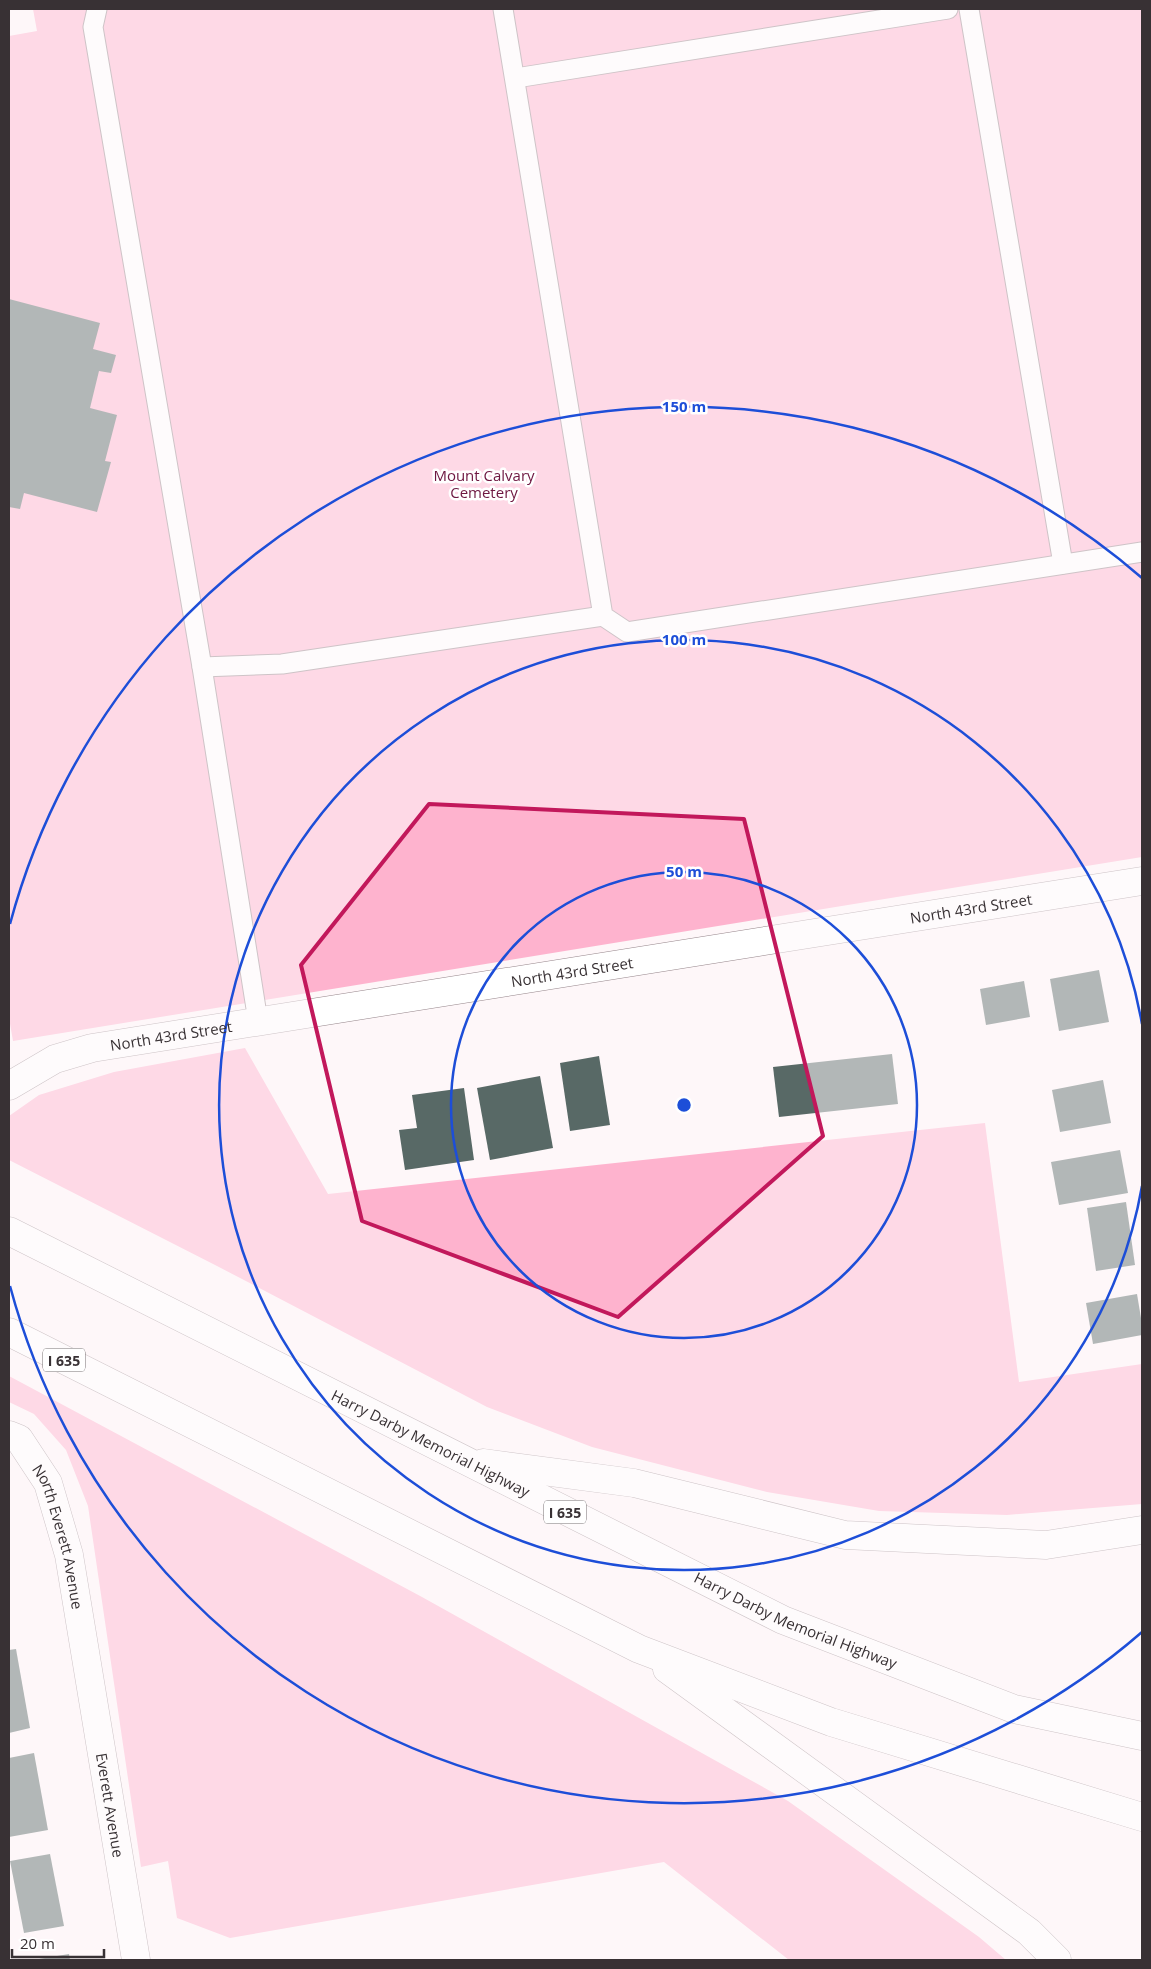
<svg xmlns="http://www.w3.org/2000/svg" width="1151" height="1969" font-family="'Open Sans',sans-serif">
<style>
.green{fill:#feb3ce}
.building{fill:#586966}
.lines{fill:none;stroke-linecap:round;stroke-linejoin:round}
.lane-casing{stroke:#95858a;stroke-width:21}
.street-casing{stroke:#95858a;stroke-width:29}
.highway-casing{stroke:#95858a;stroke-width:29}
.lane{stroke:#fff;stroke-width:19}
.street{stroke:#fff;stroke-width:28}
.highway{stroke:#fff;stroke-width:28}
.marked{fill:none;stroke:#c2185b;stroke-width:4;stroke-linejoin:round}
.ring{fill:none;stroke:#1d4ed8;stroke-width:2.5}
.labels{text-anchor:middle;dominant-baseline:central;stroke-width:5;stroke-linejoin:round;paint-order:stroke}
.shield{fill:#fff;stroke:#746f71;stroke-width:1}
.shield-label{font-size:14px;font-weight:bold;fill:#383134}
.park-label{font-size:15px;fill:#6e1741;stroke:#fff}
.street-label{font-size:15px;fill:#383134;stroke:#fff}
.centre{fill:#1d4ed8;stroke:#fff;stroke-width:2.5}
.ring-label{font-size:15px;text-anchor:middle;font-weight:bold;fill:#1d4ed8;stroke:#fff;stroke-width:5;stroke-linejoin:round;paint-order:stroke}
</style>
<rect width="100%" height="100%" fill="#fef7f9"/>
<g class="green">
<polygon points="33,9 1142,9 1142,857 13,1041 9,1018 9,36 37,31"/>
<polygon points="245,1048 328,1194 985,1123 1019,1382 1142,1364 1142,1504 1007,1515 879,1511 767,1492 592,1447 487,1407 217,1266 9,1160 9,1116 39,1095 114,1072"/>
<polygon points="9,1376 422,1597 788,1801 979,1937 1006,1960 789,1960 664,1862 230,1938 177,1918 168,1861 141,1867 88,1506 66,1450 34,1414 9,1402"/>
</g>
<g class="building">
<polygon points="9,299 100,323 93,349 116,355 111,373 99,371 90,408 117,415 105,461 111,462 97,512 24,493 20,509 9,507"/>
<polygon points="1099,970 1109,1022 1059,1031 1050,979"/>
<polygon points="1024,981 1030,1017 986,1025 980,989"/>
<polygon points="892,1054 898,1104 779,1117 773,1067"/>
<polygon points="599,1056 610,1125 570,1131 560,1063"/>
<polygon points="540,1076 553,1148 490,1160 477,1088"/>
<polygon points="1103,1080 1111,1123 1060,1132 1052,1090"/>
<polygon points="464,1088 474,1160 405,1170 399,1130 417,1128 412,1095"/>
<polygon points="1120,1150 1128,1193 1059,1205 1051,1162"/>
<polygon points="1126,1202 1135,1265 1096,1271 1087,1208"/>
<polygon points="1137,1294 1142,1324 1142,1335 1093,1344 1086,1303"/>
<polygon points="16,1649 30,1728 9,1733 9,1650"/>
<polygon points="34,1753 48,1830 9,1837 9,1758"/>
<polygon points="50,1854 64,1926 24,1933 10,1861"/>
<polygon points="69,1954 70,1960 39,1960 39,1959"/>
</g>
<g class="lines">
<defs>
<g id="lane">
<polyline points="97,9 93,27 202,667 258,1021"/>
<polyline points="503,9 603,616 627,632 1142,552"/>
<polyline points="969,9 1063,564"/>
<polyline points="516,78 948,9"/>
<polyline points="202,667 282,664 603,616"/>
</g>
<g id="street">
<path id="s1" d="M9,1086l46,-27 37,-11 1050,-167"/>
<path id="s2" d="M9,1435l10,4 29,44 21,72 67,405"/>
</g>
<g id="highway">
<path id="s3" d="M9,1231l774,389 231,89 128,27"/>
<polyline points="9,1332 639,1649 831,1722 1142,1817"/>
<polyline points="483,1463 634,1483 845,1535 1046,1545 1142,1530"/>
<polyline points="667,1669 1029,1932 1057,1960"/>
</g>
</defs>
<use href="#lane" class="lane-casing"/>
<use href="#street" class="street-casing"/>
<use href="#highway" class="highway-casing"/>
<use href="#lane" class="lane"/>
<use href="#street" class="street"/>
<use href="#highway" class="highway"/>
</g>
<path d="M0 0H1151V1969H0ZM429,804l315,15 79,317 -205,181 -256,-96 -61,-256z" fill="#fef7f9" fill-opacity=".55" fill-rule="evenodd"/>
<path class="marked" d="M429,804l315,15 79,317 -205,181 -256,-96 -61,-256z"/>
<g class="ring">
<circle cx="684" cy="1105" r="233"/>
<path d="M1142 1186A465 465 0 1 1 1142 1024"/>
<path d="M1142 1632A698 698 0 0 1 10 1286M10 924A698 698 0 0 1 1142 578"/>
</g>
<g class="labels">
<g class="shield">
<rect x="43" y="1348.5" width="42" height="23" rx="4"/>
<rect x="544" y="1500.5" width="42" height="23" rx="4"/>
</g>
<g class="shield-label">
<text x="64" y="1360">I 635</text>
<text x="565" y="1512">I 635</text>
</g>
<g class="park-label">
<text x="484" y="475">Mount Calvary<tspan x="484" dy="17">Cemetery</tspan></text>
</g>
<g class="street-label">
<text stroke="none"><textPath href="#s1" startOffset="982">North 43rd Street</textPath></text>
<text stroke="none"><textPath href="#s1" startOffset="578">North 43rd Street</textPath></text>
<text stroke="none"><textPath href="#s1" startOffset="172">North 43rd Street</textPath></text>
<text stroke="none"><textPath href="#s3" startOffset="472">Harry Darby Memorial Highway</textPath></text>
<text stroke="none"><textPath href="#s2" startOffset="118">North Everett Avenue</textPath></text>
<text stroke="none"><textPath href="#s3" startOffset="878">Harry Darby Memorial Highway</textPath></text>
<text stroke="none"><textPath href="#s2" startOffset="392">Everett Avenue</textPath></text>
</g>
</g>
<circle cx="684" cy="1105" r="8" class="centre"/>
<g class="ring-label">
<text x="684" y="412">150 m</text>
<text x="684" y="645">100 m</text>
<text x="684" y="877">50 m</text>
</g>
<rect width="1151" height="1969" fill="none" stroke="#383134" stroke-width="20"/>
<path d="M12 1949v8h92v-8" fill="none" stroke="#383134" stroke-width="2.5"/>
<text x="20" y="1949" font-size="15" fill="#383134" stroke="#ffffff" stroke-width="4" paint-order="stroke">20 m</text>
</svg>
